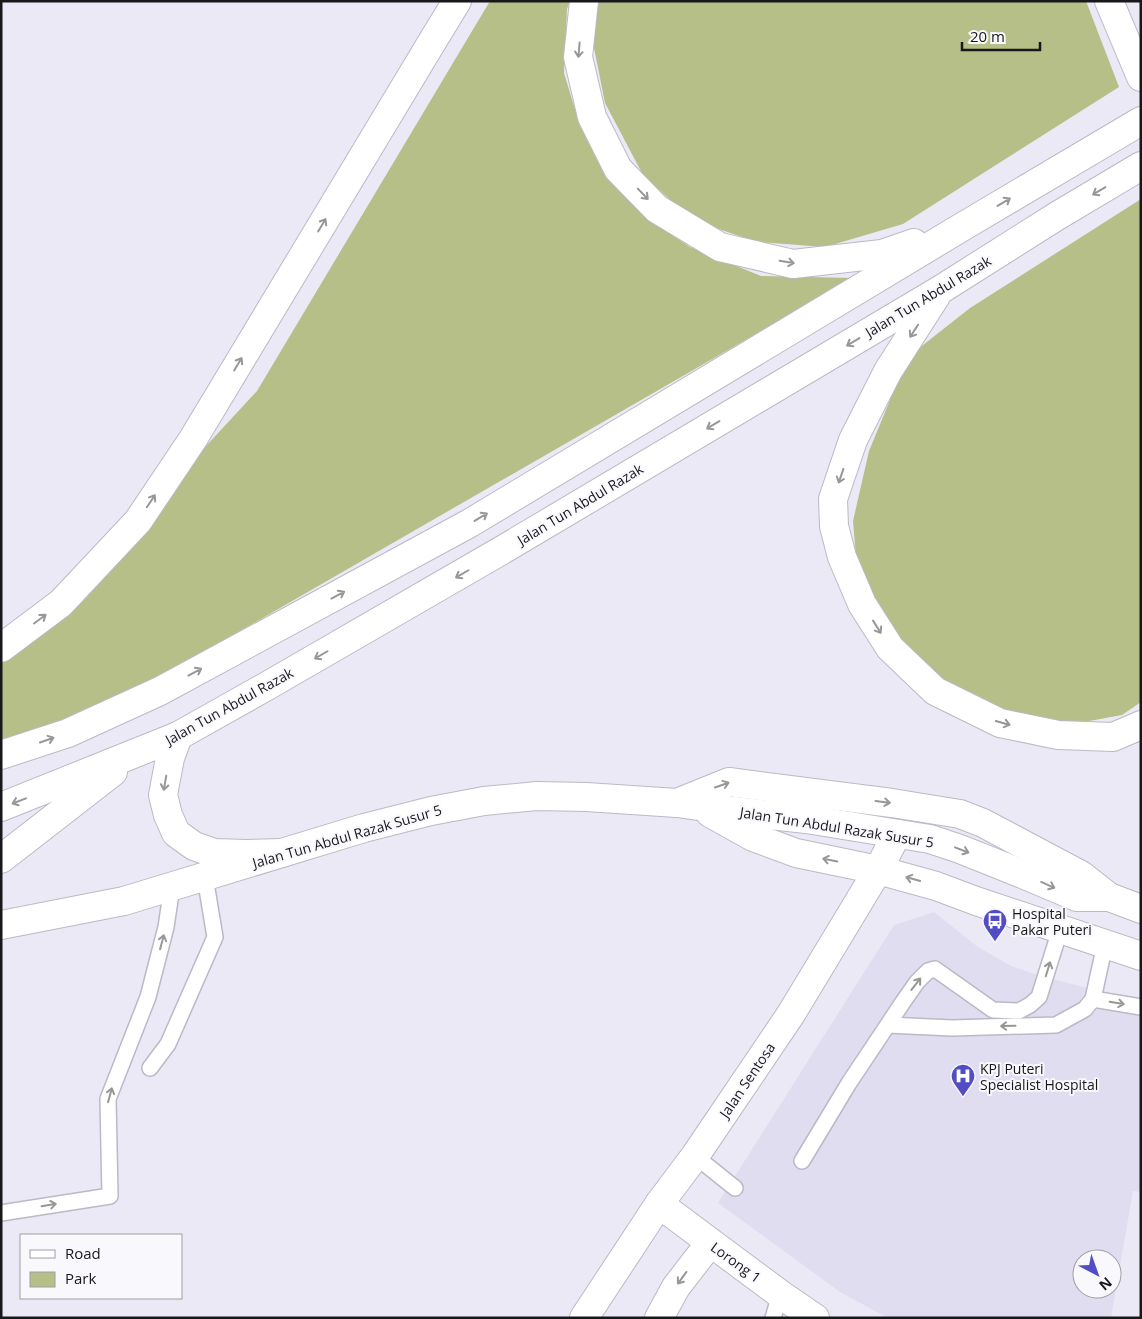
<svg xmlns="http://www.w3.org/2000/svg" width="1142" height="1319" font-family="'Open Sans',sans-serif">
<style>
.built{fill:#e1ddf1;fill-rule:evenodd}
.green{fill:#b7bf88}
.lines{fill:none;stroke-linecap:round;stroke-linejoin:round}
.service-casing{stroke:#bbb9c5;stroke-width:18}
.minor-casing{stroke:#bbb9c5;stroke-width:30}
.tertiary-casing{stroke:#bbb9c5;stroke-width:30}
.primary-casing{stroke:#bbb9c5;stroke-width:30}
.trunk-casing{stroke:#bbb9c5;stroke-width:30}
.service{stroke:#fff;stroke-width:15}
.minor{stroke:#fff;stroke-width:28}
.tertiary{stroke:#fff;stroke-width:28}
.primary{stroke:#fff;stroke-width:28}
.trunk{stroke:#fff;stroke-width:28}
.oneway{stroke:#979798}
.labels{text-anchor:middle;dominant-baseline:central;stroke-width:4;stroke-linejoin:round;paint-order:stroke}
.street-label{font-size:14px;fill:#18171b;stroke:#f9f8fd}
.poi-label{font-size:14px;fill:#18171b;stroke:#f9f8fd;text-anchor:start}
</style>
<rect width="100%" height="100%" fill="#ece9f6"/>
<path class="built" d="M934,912l44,35 33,19 21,7 109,30v189l-8,-1 -22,127h-223l-48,-26 -122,-89 176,-278zM1082,1259h30v30h-30z"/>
<g class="green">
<polygon points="490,1 570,1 567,9 564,73 580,126 614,185 643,215 690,247 761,276 853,278 94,715 1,749 1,650 58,606 257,391"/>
<polygon points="599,1 1086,1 1119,87 903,224 825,247 757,242 692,220 643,175 605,103 591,33"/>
<polygon points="1141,199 1141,702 1122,715 1073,724 995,718 949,699 859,593 853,521 869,451 899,378 918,349 970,308"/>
</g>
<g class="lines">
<defs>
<g id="service">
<polyline points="1093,999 1141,1007"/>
<polyline points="888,1025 952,1028 1056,1025 1085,1009 1093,999 1105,944"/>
<polyline points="150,1068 168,1044 215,937 205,877"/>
<polyline points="695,1156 735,1188"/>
<polyline points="802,1161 849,1083 903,1002 917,982 928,971 935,969 993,1010 1019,1011 1030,1005 1039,997 1060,930"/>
<polyline points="1,1213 110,1196 108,1099 148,997 166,927 172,887"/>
<polyline points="773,1318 780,1294"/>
</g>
<g id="minor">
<polyline points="659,1204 780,1294 815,1318"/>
<polyline points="659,1318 676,1287 710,1243"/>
</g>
<g id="tertiary">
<polyline points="677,803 729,782 892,803 960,814 983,823 1081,875 1109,897"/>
<polyline points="710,813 753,837 796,853 878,870 936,886 976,901 1141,956"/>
<polyline points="1,925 124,901 364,828 431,811 484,801 537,796 586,797 677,803 734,811 806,819 930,839 960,849 1020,873 1077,897 1109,897 1141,909"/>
<polyline points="584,1318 659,1204 695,1156 791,1014 878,870 897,834"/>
</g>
<polyline id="primary" points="1109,1 1141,77"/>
<g id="trunk">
<polyline points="584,1 578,57 592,117 618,169 657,209 720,247 793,264 882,254 914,243"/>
<polyline points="936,296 888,371 853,440 833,499 834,526 842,557 862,604 890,648 935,691 1000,723 1058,735 1113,737 1141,725"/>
<polyline points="1,648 61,603 138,521 193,439 435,37 457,1"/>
<polyline points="178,736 170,758 163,795 168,815 176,833 194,846 214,853 246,854 282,853"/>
<polyline points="1,755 68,733 160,691 470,523 962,227 1141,121"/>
<polyline points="1,807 178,736 267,686 504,549 940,290 1057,216 1141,166"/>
<polyline points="1,859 113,772"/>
</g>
</defs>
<use href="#service" class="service-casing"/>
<use href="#minor" class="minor-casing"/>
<use href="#tertiary" class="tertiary-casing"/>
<use href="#primary" class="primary-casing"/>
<use href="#trunk" class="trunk-casing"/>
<use href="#service" class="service"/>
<use href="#minor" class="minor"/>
<use href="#tertiary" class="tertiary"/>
<use href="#primary" class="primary"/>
<use href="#trunk" class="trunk"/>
</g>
<defs><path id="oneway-shaft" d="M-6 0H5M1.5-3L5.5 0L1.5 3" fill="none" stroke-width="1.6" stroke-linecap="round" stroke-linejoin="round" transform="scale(1.25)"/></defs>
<g class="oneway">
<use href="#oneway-shaft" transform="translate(579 50) rotate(95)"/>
<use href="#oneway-shaft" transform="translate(1099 191) rotate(149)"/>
<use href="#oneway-shaft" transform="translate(643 194) rotate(46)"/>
<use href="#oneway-shaft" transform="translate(1004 202) rotate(-31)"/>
<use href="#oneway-shaft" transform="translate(322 225) rotate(-59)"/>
<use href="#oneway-shaft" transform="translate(787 262) rotate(10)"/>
<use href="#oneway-shaft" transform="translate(914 331) rotate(123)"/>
<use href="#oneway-shaft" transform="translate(853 342) rotate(149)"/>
<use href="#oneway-shaft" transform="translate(238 364) rotate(-59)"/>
<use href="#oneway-shaft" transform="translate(713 425) rotate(149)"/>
<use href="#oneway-shaft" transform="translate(841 476) rotate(109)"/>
<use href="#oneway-shaft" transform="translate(151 501) rotate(-56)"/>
<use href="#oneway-shaft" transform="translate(481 517) rotate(-31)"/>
<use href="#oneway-shaft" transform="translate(462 574) rotate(150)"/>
<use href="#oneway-shaft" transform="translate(338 595) rotate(-28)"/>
<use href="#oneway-shaft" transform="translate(40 619) rotate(-37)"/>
<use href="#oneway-shaft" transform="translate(877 627) rotate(58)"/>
<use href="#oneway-shaft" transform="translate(321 655) rotate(150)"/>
<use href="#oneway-shaft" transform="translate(195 672) rotate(-28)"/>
<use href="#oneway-shaft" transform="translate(1003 723) rotate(16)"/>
<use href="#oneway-shaft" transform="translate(47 740) rotate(-19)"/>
<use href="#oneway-shaft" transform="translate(165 783) rotate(100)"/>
<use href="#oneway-shaft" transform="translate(722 785) rotate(-19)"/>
<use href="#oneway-shaft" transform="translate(19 801) rotate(159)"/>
<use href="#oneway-shaft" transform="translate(883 802) rotate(7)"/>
<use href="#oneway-shaft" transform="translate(962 850) rotate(21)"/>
<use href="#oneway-shaft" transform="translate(830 860) rotate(-169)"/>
<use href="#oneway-shaft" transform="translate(913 879) rotate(-164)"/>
<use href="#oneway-shaft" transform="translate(1048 885) rotate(24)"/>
<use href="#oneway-shaft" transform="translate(162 942) rotate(-75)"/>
<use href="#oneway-shaft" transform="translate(1048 969) rotate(-73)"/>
<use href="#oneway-shaft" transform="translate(916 984) rotate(-52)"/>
<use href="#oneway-shaft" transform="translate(1117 1003) rotate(10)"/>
<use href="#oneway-shaft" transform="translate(1008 1026) rotate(179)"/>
<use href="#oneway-shaft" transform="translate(110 1095) rotate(-75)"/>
<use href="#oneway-shaft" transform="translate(49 1205) rotate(-9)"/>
<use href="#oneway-shaft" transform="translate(682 1278) rotate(126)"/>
</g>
<defs>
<symbol id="bus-pin" viewBox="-11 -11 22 30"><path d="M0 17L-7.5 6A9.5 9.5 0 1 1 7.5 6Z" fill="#524dc4" stroke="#f9f8fd"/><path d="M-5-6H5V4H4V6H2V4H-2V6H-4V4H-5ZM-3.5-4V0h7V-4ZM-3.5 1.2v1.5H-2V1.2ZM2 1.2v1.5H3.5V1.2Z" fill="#fff"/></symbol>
<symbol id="hospital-pin" viewBox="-11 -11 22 30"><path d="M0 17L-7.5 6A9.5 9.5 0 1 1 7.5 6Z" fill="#524dc4" stroke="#f9f8fd"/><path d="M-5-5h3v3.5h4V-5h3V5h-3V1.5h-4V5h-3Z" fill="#fff"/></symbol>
</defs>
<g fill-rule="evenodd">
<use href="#bus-pin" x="981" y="907" width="28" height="38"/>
<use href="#hospital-pin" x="949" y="1062" width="28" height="38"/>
</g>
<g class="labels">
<g class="street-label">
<text transform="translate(928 296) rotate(-31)">Jalan Tun Abdul Razak</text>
<text transform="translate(580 504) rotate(-31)">Jalan Tun Abdul Razak</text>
<text transform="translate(229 706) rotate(-29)">Jalan Tun Abdul Razak</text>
<text transform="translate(837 827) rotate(9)">Jalan Tun Abdul Razak Susur 5</text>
<text transform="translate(347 836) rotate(-16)">Jalan Tun Abdul Razak Susur 5</text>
<text transform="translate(747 1080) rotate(-56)">Jalan Sentosa</text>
<text transform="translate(736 1262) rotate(36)">Lorong 1</text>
</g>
<g class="poi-label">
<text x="1012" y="913">Hospital<tspan x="1012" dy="16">Pakar Puteri</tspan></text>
<text x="980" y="1068">KPJ Puteri<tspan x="980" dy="16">Specialist Hospital</tspan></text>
</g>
</g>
<rect width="1142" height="1319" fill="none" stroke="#18171b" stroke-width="5"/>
<rect x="20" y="1234" width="162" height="65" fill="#f9f8fd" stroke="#9f9ea3"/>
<rect x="30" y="1250" width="25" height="8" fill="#ffffff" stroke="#9f9ea3"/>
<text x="65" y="1259" font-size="15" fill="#18171b">Road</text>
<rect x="30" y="1272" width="25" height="15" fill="#b7bf88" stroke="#9f9ea3"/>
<text x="65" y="1284" font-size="15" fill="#18171b">Park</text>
<g transform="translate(1097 1274) rotate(139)"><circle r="24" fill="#f9f8fd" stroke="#9f9ea3"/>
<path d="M0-4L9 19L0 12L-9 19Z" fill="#524dc4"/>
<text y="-8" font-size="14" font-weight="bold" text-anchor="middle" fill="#18171b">N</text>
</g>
<path d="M962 42v8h78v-8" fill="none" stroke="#18171b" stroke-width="2.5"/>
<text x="970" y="42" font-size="15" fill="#18171b" stroke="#f9f8fd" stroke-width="4" paint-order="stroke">20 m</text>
</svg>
